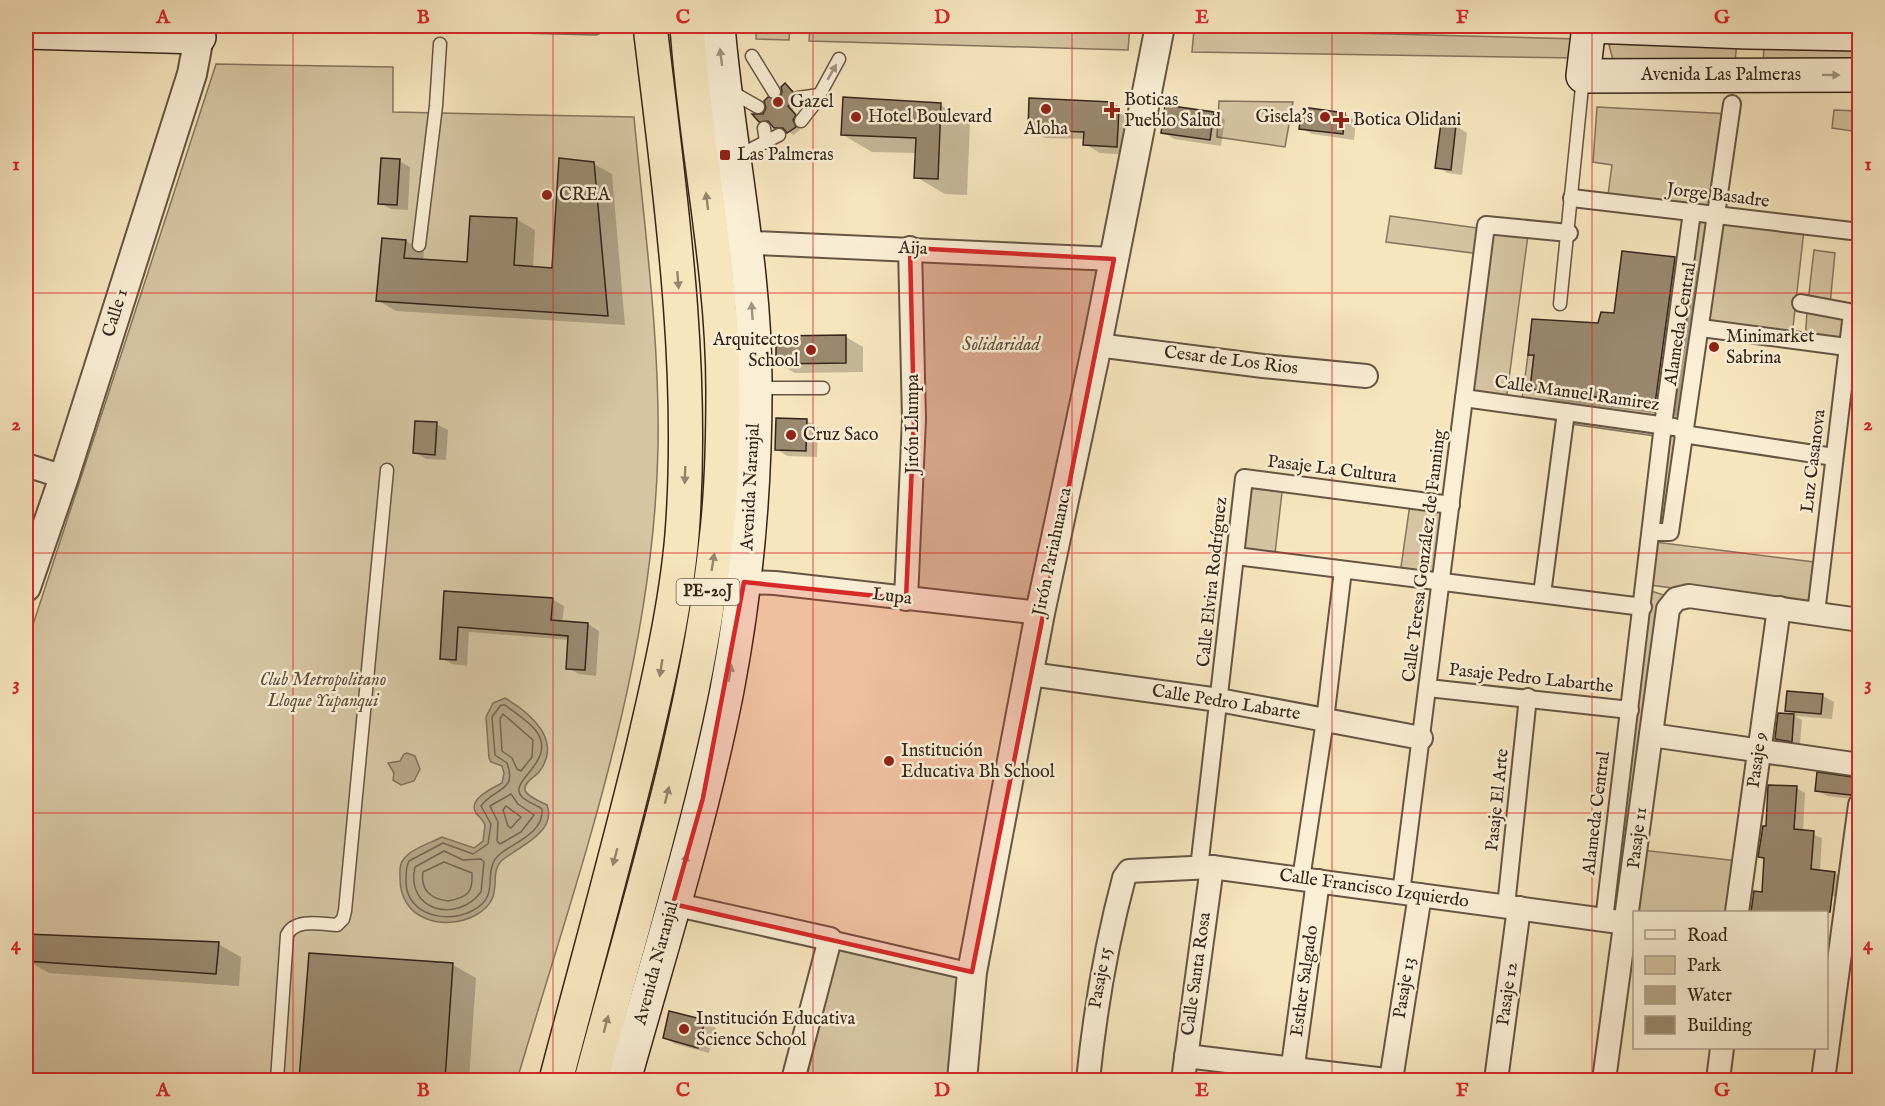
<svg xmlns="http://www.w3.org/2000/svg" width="1885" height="1106" font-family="'IM FELL English',serif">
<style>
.green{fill:#d6c4a2;stroke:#86745e;stroke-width:1.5}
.water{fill:#b5a386;stroke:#82705b;stroke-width:1.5}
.shadow{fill:#0003}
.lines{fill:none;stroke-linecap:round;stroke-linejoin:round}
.shore{stroke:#756450;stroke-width:1.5}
.building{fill:#9a886f;stroke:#35241a;stroke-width:1.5}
.service-casing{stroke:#665443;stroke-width:15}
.pedestrian-casing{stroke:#665443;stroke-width:20}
.minor-casing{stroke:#665443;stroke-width:26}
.tertiary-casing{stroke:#665443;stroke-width:32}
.secondary-casing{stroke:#35241a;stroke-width:36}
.trunk-casing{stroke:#35241a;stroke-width:36}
.service{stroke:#faeed5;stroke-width:12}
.pedestrian{stroke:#faeed5;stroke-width:16}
.minor{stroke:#faeed5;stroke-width:22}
.tertiary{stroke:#faeed5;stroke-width:28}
.secondary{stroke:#faeed5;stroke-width:33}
.trunk{stroke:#f7e5be;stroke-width:33}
.oneway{fill:#a19381}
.oneway2{fill:#96846c}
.marked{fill:#d62828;fill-opacity:0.2;stroke:#d62828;stroke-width:4.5;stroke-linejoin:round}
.grid{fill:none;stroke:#d62828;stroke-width:1.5;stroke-opacity:0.55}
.poi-dot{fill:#8f2418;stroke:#faeed5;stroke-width:2}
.labels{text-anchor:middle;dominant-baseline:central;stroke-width:5;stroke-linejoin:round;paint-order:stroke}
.shield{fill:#faeed5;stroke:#706152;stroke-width:1.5}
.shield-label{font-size:16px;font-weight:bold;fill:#35241a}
.street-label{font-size:18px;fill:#35241a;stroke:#faeed5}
.poi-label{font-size:18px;fill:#35241a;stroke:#faeed5;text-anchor:start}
.park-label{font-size:18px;font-style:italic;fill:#5d4c3c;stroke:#faeed5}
.neatline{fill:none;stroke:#d62828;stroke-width:2}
.grid-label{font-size:20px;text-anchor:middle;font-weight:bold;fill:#d62828}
</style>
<rect width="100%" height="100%" fill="#f7e5be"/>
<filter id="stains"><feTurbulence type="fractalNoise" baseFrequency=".00333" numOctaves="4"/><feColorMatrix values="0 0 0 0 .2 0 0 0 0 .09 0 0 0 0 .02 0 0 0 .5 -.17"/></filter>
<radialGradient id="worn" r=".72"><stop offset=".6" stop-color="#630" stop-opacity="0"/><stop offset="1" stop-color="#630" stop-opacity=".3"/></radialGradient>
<g class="green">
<polygon points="236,26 599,26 599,34 596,35"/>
<polygon points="756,26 790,26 789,40 756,39"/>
<polygon points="810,26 1130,26 1128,50 809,41"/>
<polygon points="1194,29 1580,39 1580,58 1192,52"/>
<polygon points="1622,40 1737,42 1735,62 1613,60 1609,45"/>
<polygon points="1764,43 1859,45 1859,67 1763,65"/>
<path d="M216,64l177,3v45l241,5c10,109 26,220 24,330 -4,218 -80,426 -141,633h-491v-434z"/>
<polygon points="1219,101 1293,102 1285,147 1217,137"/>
<polygon points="1597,107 1731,114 1670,532 1651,532 1662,437 1564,423 1566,413 1521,406 1528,355 1534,355 1530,389 1666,405 1692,212 1607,202 1612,165 1593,162"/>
<polygon points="1834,110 1859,111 1859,132 1832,128"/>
<polygon points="1390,216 1528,235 1505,409 1469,405 1488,255 1386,242"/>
<polygon points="1721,221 1804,230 1792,336 1707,324"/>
<polygon points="1814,250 1835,253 1830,305 1808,302"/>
<polygon points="919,260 1101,266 1032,604 913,590"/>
<polygon points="1807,312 1851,318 1847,347 1805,341"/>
<polygon points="1251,488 1282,492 1275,554 1243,550"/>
<polygon points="1410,504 1445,509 1435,579 1400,574"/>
<polygon points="1655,542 1814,562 1809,606 1650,585"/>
<polygon points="1645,589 1676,599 1629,906 1606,903"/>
<polygon points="1641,850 1738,861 1733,912 1634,912"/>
<polygon points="839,948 961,978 951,1080 806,1080"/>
</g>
<g class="water">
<path d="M505,698c26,15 58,43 34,74 -4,5 -15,10 -14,17 0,7 17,13 22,16 10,26 -26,41 -42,53 -21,15 4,38 -29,57 -32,17 -77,5 -76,-38 0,-6 -1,-12 3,-17 7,-11 28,-17 39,-23l32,11 9,-7 2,-16c-2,-5 -6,-8 -9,-12 -9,-14 17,-25 26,-30l2,-10 -2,-7 -11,-4 -2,-4 -3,-41 7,-14z"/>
<polygon points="407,753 415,756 420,769 414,781 401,785 393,780 394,773 388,763 400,761 404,754"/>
</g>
<g class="shadow">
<polygon points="785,85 797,96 794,102 796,106 793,110 800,118 797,124 800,130 793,135 787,130 780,130 771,123 760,120 780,100"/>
<polygon points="1112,104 1135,120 1133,155 1100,153 1085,144 1085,139 1045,138 1030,129"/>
<polygon points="940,105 970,122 967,195 945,194 916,177 917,153 872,152 843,135"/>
<polygon points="1167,106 1214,113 1225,120 1221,146 1174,139 1163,132"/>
<polygon points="1304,109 1345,114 1356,121 1354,140 1312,134 1301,128"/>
<polygon points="1442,124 1456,126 1467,133 1462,175 1448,173 1437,167"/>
<polygon points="399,161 410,167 408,210 391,209 380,203"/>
<polygon points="594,164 612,174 625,325 396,311 377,300 406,241 424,252 423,261 469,264 516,219 535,230 533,268 554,269"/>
<polygon points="1675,259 1698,272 1678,416 1554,401 1531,388 1535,357 1530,354 1599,324 1616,314"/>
<polygon points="846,337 863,347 863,372 795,373 777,363"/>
<polygon points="778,420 807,421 818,427 817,457 787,456 776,449"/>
<polygon points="436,424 448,430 446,460 426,459 414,452"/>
<polygon points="445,593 552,599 564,606 562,623 588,624 599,631 596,676 579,674 568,668 570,640 469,632 467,666 452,664 441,658"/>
<polygon points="1823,696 1834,702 1832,719 1795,716 1802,720 1800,745 1785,743 1776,738 1779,715 1796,716 1787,710"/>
<polygon points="1860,780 1860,800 1827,796 1816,790"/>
<polygon points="1796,788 1805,793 1803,831 1822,838 1820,871 1834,873 1843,878 1841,897 1832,896 1826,931 1826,912 1752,912 1755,892 1763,893 1765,860 1760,857 1767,828"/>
<polygon points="218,944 241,957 239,986 49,973 26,960"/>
<polygon points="310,955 453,965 476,978 469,1080 301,1080"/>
<polygon points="704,1022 716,1028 709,1053 675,1044 664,1038"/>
</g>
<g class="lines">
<g class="shore">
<path d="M501,705h4c10,8 25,17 32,27 20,31 -31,49 -15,65 5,5 15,8 20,12 2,24 -27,33 -42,45 -17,14 -3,36 -18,50 -25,23 -78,15 -76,-25 0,-7 0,-12 3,-18l34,-18 30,11 15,-10 3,-20 -10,-18c12,-18 37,-14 26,-43l-12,-8 -3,-38z"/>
<polygon points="503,714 533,740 532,757 521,771 517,769 512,758 502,751 500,719"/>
<polygon points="511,794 518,804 534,815 521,832 500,844 497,841 498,822 490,806"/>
<polygon points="506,806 521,817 511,828 508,826 503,810"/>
<path d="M444,851l19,9 18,-1 3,3 -3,30c-24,32 -76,19 -66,-25z"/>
<path d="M444,862l28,11c1,20 -4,24 -24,28 -17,-2 -28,-11 -25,-29z"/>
</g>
</g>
<g class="building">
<polygon points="785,83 793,92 790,99 792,103 788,106 796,115 793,120 796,127 787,133 783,128 774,128 768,121 759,122 752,114 763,114 766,108 764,101 768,97 779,99 782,92 781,87"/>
<polygon points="843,97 941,103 938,179 914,178 916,138 841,135"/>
<polygon points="1029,98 1112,102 1119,109 1117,147 1083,145 1084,132 1028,130"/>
<polygon points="1165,105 1214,112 1210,140 1161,133"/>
<polygon points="1302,107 1345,113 1343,134 1299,129"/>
<polygon points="1441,123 1456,125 1451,170 1435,168"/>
<polygon points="381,158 400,159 397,205 378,204"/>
<polygon points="559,158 594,162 608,316 376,301 382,238 406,240 404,258 467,262 470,216 517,218 514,265 552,268"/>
<polygon points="1622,251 1675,257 1655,404 1530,389 1534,355 1528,355 1532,319 1598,323 1601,312 1614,313"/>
<polygon points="846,335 846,363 776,364 776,336"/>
<polygon points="776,418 807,419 806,451 775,450"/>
<polygon points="415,421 437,422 435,455 413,453"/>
<polygon points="444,591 553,598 551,620 588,623 585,670 566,669 568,636 458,627 456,660 440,659"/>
<polygon points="1787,691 1823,694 1821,714 1785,711"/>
<polygon points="1778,713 1794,714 1792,742 1775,739"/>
<polygon points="1817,772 1860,778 1860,792 1851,795 1815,791"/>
<polygon points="1768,785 1797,786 1794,829 1814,831 1811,869 1835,872 1830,912 1751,912 1754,891 1762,892 1764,858 1758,857 1763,826 1766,826"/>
<polygon points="26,934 219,942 216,974 26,961"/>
<polygon points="309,953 453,963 445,1080 299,1080"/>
<polygon points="669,1011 705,1020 698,1048 663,1038"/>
</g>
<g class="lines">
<defs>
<g id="service">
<polyline points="752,56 774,92"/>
<polyline points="730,91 758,107"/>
<polyline points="798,98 819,95"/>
<polyline points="801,121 815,103 839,59"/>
<polyline points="764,128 766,142"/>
<polyline points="736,157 779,135"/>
<polyline points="419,245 436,106 440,44"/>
<polyline points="1560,304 1583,77"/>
<polyline points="756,388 823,388"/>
<path d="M277,1080l10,-145c8,-17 34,-11 50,-10l6,-6 2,-8 42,-441"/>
</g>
<g id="pedestrian">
<polyline points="1572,198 1860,232"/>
<polyline points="1801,303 1860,314"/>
<polyline points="1701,328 1847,347"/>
<polyline points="1464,398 1674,427"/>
<polyline points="1683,434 1834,457"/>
<polyline points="1651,532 1670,532 1732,104"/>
<polyline points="1236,556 1643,607"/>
<polyline points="1542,594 1566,412"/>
<polyline points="1816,613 1852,313"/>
<polyline points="1428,688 1630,710"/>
<polyline points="1199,868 1244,478 1451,505"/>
<polyline points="1301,879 1325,720 1343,570"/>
<polyline points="1401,893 1486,225 1569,233"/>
<polyline points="1506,906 1528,697"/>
<polyline points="1604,920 1663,425 1692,212"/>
<polyline points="830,939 972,972"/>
</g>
<g id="minor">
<polyline points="732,242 1114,259"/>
<polyline points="1097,345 1263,366 1366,376"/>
<polyline points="26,465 64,477"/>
<polyline points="744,582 775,583 1040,613"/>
<polyline points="906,599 914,419 910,248"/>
<polyline points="1030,674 1219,700 1421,738"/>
<polyline points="1651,735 1860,765"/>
<polyline points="673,904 830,939 793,1080"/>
<polyline points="1737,912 1779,608"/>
<polyline points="1186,1056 1386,1080"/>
<path d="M1088,1080c7,-69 18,-135 36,-202l5,-7 83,-4 422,57"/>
<polyline points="1183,1080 1212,867"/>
<polyline points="1291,1080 1318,881"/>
<polyline points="1391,1080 1420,895"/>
<polyline points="1496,1080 1519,908"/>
<polyline points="1604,1080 1668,609 1676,599 1689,596 1860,620"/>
<polyline points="1718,1080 1722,1048"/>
<polyline points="1823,1080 1860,805"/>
</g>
<g id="tertiary">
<polyline points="26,587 64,477 192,74 199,37"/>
<polyline points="962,1080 972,972 1040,613 1097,345 1160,26"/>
</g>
<g id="secondary">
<polyline points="1589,26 1583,76 1860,75"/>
<polyline points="1591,26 1748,32 1860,34"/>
<polyline points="26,32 199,37"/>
<path d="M624,1080c36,-129 77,-258 103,-390 19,-99 28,-200 28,-300 1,-123 -27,-243 -37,-364"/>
</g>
<g id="trunk">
<path d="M556,1080c29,-111 60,-221 87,-333 16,-68 33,-142 39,-212 13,-170 -12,-341 -32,-509"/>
<path d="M591,1080c47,-177 105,-356 125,-540 6,-49 7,-100 7,-150 0,-122 -28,-243 -36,-364"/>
</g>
</defs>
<use href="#service" class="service-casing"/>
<use href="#pedestrian" class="pedestrian-casing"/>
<use href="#minor" class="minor-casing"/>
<use href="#tertiary" class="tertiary-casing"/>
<use href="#secondary" class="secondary-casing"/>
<use href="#trunk" class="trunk-casing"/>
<use href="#service" class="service"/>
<use href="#pedestrian" class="pedestrian"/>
<use href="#minor" class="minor"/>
<use href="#tertiary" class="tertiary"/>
<use href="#secondary" class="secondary"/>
<use href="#trunk" class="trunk"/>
</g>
<defs><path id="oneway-solid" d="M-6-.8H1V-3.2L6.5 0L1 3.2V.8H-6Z" transform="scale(1.5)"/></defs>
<g class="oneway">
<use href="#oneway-solid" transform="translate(721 57) rotate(-97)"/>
<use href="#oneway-solid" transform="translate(832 72) rotate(-60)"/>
<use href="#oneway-solid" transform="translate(1831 75) rotate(1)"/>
<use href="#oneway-solid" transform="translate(752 311) rotate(-94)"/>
<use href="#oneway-solid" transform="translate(730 673) rotate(-81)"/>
<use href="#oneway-solid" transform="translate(685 862) rotate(-75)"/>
</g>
<g class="oneway2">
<use href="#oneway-solid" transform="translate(707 201) rotate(-97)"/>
<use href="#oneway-solid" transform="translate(678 280) rotate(85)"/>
<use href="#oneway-solid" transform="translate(685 475) rotate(92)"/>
<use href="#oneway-solid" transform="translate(713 562) rotate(-81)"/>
<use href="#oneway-solid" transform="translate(661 668) rotate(99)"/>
<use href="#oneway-solid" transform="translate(667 795) rotate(-76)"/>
<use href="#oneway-solid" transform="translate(615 857) rotate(105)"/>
<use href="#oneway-solid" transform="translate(606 1024) rotate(-75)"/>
</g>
<path class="marked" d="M910,248l204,11 -142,713 -299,-68 30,-106 41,-216 162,17 8,-180z"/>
<path class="grid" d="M293,26v1054M553,26v1054M813,26v1054M1072,26v1054M1332,26v1054M1592,26v1054M26,293h1834M26,553h1834M26,813h1834"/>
<g class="poi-dot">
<circle cx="778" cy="102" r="6"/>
<circle cx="1046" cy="109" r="6"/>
<path d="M1109 101h6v6h6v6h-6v6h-6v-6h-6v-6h6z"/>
<circle cx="856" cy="117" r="6"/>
<circle cx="1325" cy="117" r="6"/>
<path d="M1338 111h6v6h6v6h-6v6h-6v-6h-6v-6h6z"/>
<rect x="719" y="149" width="12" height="12" rx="3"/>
<circle cx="547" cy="195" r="6"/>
<circle cx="1714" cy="347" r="6"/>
<circle cx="811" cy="350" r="6"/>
<circle cx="791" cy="435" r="6"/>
<circle cx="889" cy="761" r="6"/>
<circle cx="684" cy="1029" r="6"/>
</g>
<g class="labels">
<rect class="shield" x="676.5" y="579" width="63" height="26" rx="4.5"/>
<g class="shield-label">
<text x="708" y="592">PE-20J</text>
</g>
<g class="street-label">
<text x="1721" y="75">Avenida Las Palmeras</text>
<text transform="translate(1718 196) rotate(7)">Jorge Basadre</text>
<text transform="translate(913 249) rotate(3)">Aija</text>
<text transform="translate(116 313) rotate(-73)">Calle 1</text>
<text transform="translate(1681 324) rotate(-81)">Alameda Central</text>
<text transform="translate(1231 361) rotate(7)">Cesar de Los Rios</text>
<text transform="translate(1577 394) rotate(8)">Calle Manuel Ramirez</text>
<text transform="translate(913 424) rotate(-90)">Jirón Llumpa</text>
<text transform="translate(1814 461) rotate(-83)">Luz Casanova</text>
<text transform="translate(1332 470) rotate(7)">Pasaje La Cultura</text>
<text transform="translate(751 487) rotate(-87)">Avenida Naranjal</text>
<text transform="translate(1053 552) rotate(-78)">Jirón Pariahuanca</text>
<text transform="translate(1425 556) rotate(-83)">Calle Teresa González de Fanning</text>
<text transform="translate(1213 582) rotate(-84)">Calle Elvira Rodríguez</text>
<text transform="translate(892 597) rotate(7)">Lupa</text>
<text transform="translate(1531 679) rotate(6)">Pasaje Pedro Labarthe</text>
<text transform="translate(1226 703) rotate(9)">Calle Pedro Labarte</text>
<text transform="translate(1758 760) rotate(-82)">Pasaje 9</text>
<text transform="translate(1498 800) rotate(-84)">Pasaje El Arte</text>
<text transform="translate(1597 813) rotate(-83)">Alameda Central</text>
<text transform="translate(1638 838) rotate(-83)">Pasaje 11</text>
<text transform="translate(1374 889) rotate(8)">Calle Francisco Izquierdo</text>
<text transform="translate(657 963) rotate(-75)">Avenida Naranjal</text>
<text transform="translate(1197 974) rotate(-82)">Calle Santa Rosa</text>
<text transform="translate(1101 978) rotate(-80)">Pasaje 15</text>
<text transform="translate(1305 981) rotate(-82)">Esther Salgado</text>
<text transform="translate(1405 988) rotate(-81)">Pasaje 13</text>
<text transform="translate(1508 994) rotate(-82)">Pasaje 12</text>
</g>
<g class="poi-label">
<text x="1124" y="100">Boticas<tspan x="1124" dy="21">Pueblo Salud</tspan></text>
<text x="790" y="102">Gazel</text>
<text x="868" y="117">Hotel Boulevard</text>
<text x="1313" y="117" text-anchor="end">Gisela's</text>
<text x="1353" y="120">Botica Olidani</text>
<text x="1046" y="129" text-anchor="middle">Aloha</text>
<text x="737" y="155">Las Palmeras</text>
<text x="559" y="195">CREA</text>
<text x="1726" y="337">Minimarket<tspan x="1726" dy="21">Sabrina</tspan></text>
<text x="799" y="340" text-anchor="end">Arquitectos<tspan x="799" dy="21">School</tspan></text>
<text x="803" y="435">Cruz Saco</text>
<text x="901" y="751">Institución<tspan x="901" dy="21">Educativa Bh School</tspan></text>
<text x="696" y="1019">Institución Educativa<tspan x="696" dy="21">Science School</tspan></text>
</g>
<g class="park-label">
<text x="1001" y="345">Solidaridad</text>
<text x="323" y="680">Club Metropolitano<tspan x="323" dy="21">Lloque Yupanqui</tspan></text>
</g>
</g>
<rect width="1885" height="1106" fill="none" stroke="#f7e5be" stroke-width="66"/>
<rect x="1633" y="911" width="195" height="138" fill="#faeed5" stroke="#ab9d8a" stroke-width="1.5"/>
<rect x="1645" y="930" width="30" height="9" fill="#faeed5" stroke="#ab9d8a" stroke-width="1.5"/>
<text x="1687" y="941" font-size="18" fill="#35241a">Road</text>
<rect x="1645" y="956" width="30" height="18" fill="#d6c4a2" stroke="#ab9d8a" stroke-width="1.5"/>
<text x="1687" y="971" font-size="18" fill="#35241a">Park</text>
<rect x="1645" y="986" width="30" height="18" fill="#b5a386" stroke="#ab9d8a" stroke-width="1.5"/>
<text x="1687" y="1001" font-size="18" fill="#35241a">Water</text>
<rect x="1645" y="1016" width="30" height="18" fill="#9a886f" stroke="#ab9d8a" stroke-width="1.5"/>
<text x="1687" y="1031" font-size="18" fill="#35241a">Building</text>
<rect x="33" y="33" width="1819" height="1040" class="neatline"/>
<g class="grid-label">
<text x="163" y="23">A</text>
<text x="423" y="23">B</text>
<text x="683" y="23">C</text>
<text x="942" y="23">D</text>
<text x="1202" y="23">E</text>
<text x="1462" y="23">F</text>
<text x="1722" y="23">G</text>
<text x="16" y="170">1</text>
<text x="1868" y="170">1</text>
<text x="16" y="430">2</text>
<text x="1868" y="430">2</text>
<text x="16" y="690">3</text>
<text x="1868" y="690">3</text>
<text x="16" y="950">4</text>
<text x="1868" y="950">4</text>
<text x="163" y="1096">A</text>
<text x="423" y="1096">B</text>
<text x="683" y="1096">C</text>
<text x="942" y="1096">D</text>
<text x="1202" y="1096">E</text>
<text x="1462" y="1096">F</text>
<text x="1722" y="1096">G</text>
</g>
<rect width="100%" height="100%" filter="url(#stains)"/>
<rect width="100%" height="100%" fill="url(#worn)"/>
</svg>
